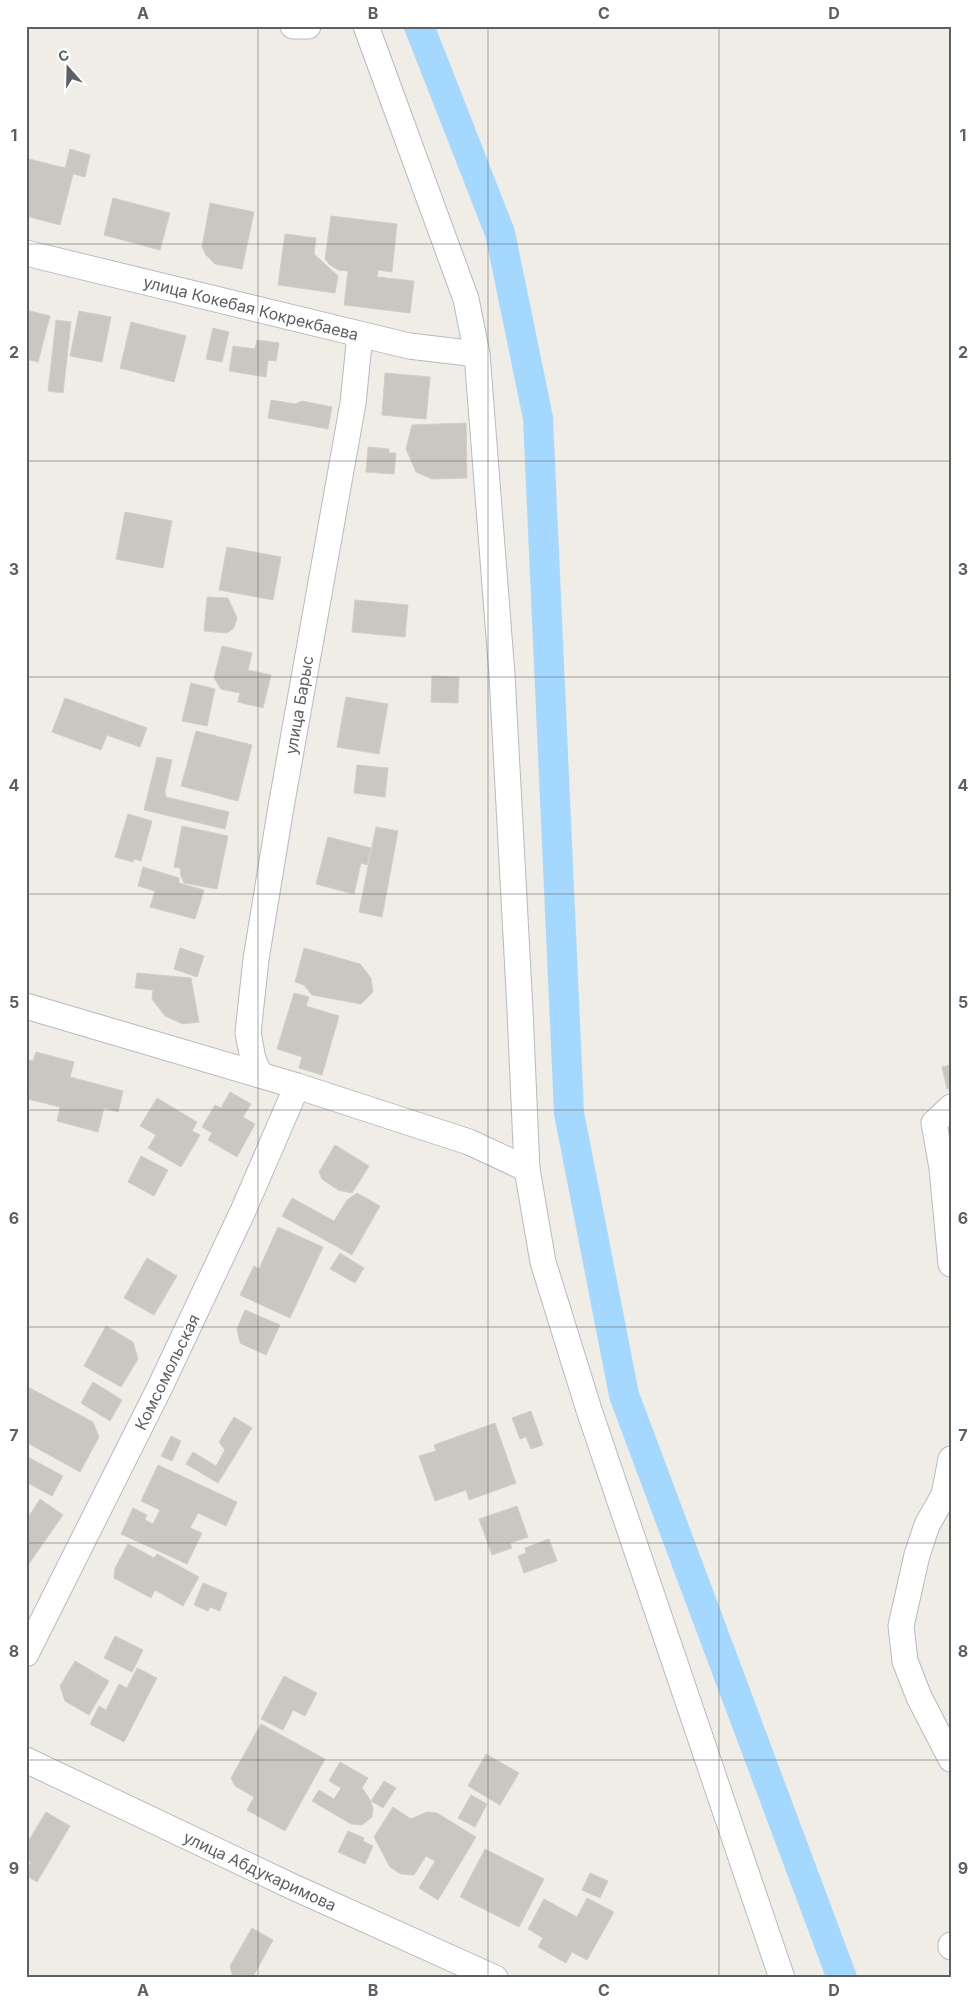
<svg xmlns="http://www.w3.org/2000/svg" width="977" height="2004" font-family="Inter,sans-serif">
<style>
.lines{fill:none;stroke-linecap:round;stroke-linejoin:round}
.canal{stroke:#a5d8ff;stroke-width:30}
.building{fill:#cac7c2;stroke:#d4cec3}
.minor-casing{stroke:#b7babf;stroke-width:27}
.minor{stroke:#fff;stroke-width:25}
.grid{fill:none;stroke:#5c6065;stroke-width:1;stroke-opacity:0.55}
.labels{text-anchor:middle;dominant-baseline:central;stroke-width:4;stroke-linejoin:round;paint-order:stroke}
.street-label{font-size:16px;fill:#5c6065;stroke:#fff}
.neatline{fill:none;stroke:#5c6065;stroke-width:2}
.grid-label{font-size:16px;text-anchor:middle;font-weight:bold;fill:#5c6065}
</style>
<rect width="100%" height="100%" fill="#efede5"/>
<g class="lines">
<polyline class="canal" points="419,26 500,233 538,418 569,1113 624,1395 842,1978"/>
</g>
<g class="building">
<polygon points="70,149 90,155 85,177 73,174 60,225 26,216 26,169 29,159 65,168"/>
<polygon points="113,198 170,213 160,250 104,235"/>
<polygon points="210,203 254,212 242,269 215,264 206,255 202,247"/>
<polygon points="331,216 397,224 392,272 378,270 377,277 414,281 410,313 344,305 348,271 338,270 330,265 325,259"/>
<polygon points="285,234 316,238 314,254 338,276 335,293 278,285"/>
<polygon points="26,310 50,316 38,362 26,359"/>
<polygon points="79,311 111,317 102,362 70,356"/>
<polygon points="56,320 71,322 63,393 48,391"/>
<polygon points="131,322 186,336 174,382 120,368"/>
<polygon points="213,328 229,332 222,362 206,359"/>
<polygon points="257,340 279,343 276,361 268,360 266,377 229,371 233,346 255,349"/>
<polygon points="385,373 430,377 426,419 382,415"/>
<polygon points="271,400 295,404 302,401 332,407 328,429 268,418"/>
<polygon points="466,423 467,478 432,479 416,472 406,449 412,425"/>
<polygon points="368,447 389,449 389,453 396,453 394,474 366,472"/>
<polygon points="125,512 172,521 163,568 116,559"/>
<polygon points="227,547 281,557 273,600 219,590"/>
<polygon points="207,597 228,598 237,618 234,628 227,633 204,631"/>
<polygon points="355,600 408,605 405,637 352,632"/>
<polygon points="222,646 252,653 248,670 271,675 263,708 238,702 240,693 221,689 214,678"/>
<polygon points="432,676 459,677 458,703 431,702"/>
<polygon points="191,683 215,689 207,726 182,721"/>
<polygon points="346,697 388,704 379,754 337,747"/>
<polygon points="65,698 147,728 140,747 107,735 101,750 52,732"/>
<polygon points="196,731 252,745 238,801 181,786"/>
<polygon points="157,757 172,760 165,792 166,797 229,812 225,829 144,810"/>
<polygon points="357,765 388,768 385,797 354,793"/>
<polygon points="128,814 152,821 141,861 134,859 133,862 115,857"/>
<polygon points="182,826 228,836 217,889 184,883 181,876 180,868 174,867"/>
<polygon points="376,827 398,831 382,917 359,912"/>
<polygon points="328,837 371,848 367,865 361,863 354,894 316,884"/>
<polygon points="143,867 179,878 179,883 204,890 195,919 150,907 155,891 138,886"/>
<polygon points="180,948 204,956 197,977 174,969"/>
<polygon points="304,948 360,964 371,978 373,992 361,1004 312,995 304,985 295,982"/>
<polygon points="137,973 191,978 199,1022 183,1024 165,1016 152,999 153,990 135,988"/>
<polygon points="294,993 309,997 306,1006 339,1016 322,1075 299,1068 302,1057 277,1049"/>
<polygon points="36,1052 74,1062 70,1077 123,1091 118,1112 104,1108 98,1132 57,1121 60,1107 28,1099 30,1092 26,1091 26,1059 33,1061"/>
<polygon points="951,1065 951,1089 947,1089 942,1067"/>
<polygon points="230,1092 251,1104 243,1117 255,1124 237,1157 208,1140 212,1133 202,1127 215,1105 221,1108"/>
<polygon points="157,1098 197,1122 192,1131 200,1135 181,1167 148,1148 156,1135 140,1126"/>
<polygon points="335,1145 369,1166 352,1193 338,1190 322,1179 319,1172"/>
<polygon points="141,1156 168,1170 154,1196 128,1182"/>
<polygon points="357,1193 380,1206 352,1255 282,1216 292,1198 334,1221 347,1200"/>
<polygon points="278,1227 323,1247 290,1318 240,1295 254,1266 259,1269"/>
<polygon points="340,1253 364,1268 355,1283 330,1269"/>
<polygon points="147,1258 177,1276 154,1315 124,1298"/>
<polygon points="245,1310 280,1325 266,1355 240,1343 237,1329"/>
<polygon points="106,1326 133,1342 138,1359 121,1387 84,1366"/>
<polygon points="93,1382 122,1400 110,1421 81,1403"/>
<polygon points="26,1386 93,1422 99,1437 80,1472 26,1442"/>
<polygon points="531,1411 543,1445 531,1449 526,1437 520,1439 512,1418"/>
<polygon points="234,1417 252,1428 218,1483 186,1464 193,1452 216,1466 225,1450 219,1442"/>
<polygon points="495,1423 516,1483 469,1500 466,1490 435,1501 419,1456 436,1451 434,1445"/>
<polygon points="171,1436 181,1441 172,1461 161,1456"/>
<polygon points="26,1456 63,1476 52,1496 26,1482"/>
<polygon points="158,1465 237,1502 226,1526 198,1513 190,1528 202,1533 187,1564 121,1534 133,1508 147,1515 145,1520 153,1524 160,1510 141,1501"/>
<polygon points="40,1499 63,1515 26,1568 26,1514 29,1516"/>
<polygon points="517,1506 528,1537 510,1543 512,1548 492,1555 479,1519"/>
<polygon points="549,1539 557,1561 524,1573 518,1556 526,1553 525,1548"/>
<polygon points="128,1544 154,1558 157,1554 199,1577 183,1606 155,1590 151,1598 114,1578 115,1568"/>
<polygon points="203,1583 227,1593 220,1611 210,1607 208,1611 194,1605"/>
<polygon points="115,1636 143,1650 132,1672 104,1658"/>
<polygon points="75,1661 109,1681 89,1715 65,1701 60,1686"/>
<polygon points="137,1668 157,1678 124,1742 90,1724 99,1706 106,1710 119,1684 127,1688"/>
<polygon points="284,1676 317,1693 305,1716 293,1710 283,1730 261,1719"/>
<polygon points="261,1724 325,1759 285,1831 247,1810 254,1797 235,1786 231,1778"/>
<polygon points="486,1754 519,1773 500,1805 468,1786"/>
<polygon points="340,1762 368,1778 362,1788 369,1798 373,1808 372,1817 362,1825 351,1824 312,1801 319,1790 334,1799 341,1788 329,1781"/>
<polygon points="384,1781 396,1788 383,1808 371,1801"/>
<polygon points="471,1795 487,1804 475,1827 458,1818"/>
<polygon points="393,1807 411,1819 427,1812 437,1813 476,1837 438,1900 419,1888 435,1861 426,1856 414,1875 401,1874 390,1867 374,1837"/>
<polygon points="46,1812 70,1826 37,1882 26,1875 26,1871 31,1862 26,1859 26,1845"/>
<polygon points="348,1831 364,1838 363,1841 373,1846 365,1864 338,1852"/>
<polygon points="485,1849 544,1879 519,1927 460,1897"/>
<polygon points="590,1873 608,1881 600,1898 582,1890"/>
<polygon points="587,1898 614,1912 587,1960 572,1952 566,1963 538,1947 543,1938 528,1929 544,1899 577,1917"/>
<polygon points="252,1928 273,1940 254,1975 260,1978 233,1978 230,1966"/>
</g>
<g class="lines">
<defs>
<g id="minor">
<polyline points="293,26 308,26"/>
<polyline points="366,26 466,299 477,354 502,675 520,1010 527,1169 543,1262 589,1410 782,1978"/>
<polyline points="26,253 409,346 477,354"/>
<polyline points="26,1006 297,1086 469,1142 527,1169"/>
<polyline points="260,1075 253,1059 248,1033 256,959 281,807 353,403 360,335"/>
<polyline points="951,1107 934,1123 942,1168 951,1264"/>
<polyline points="951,1459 944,1495 927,1525 917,1555 901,1626 905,1661 919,1697 951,1759"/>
<polyline points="26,1654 160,1387 243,1211 297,1086"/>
<polyline points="26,1760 291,1886 495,1978"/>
<polyline points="951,1945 951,1947"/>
</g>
</defs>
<use href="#minor" class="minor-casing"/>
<use href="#minor" class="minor"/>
</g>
<path class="grid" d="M258,26v1952M488,26v1952M719,26v1952M26,244h925M26,461h925M26,677h925M26,894h925M26,1110h925M26,1327h925M26,1543h925M26,1760h925"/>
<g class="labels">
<g class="street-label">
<text transform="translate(251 308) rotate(14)">улица Кокебая Кокрекбаева</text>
<text transform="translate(299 705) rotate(-80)">улица Барыс</text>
<text transform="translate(167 1372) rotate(-64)">Комсомольская</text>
<text transform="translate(260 1871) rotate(25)">улица Абдукаримова</text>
</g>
</g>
<rect width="977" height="2004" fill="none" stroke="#ffffff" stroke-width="55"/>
<g transform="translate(68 68) rotate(340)" stroke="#ffffff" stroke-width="4" paint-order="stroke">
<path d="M0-4L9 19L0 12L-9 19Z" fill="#5c6065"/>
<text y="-8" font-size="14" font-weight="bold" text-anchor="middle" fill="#5c6065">С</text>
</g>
<rect x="28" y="28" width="922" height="1948" class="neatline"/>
<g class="grid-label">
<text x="143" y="19">A</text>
<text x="373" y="19">B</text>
<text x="604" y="19">C</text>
<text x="834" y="19">D</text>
<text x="14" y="141">1</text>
<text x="963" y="141">1</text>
<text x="14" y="358">2</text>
<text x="963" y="358">2</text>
<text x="14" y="575">3</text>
<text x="963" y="575">3</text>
<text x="14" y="791">4</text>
<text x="963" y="791">4</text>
<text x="14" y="1008">5</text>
<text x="963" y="1008">5</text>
<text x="14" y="1224">6</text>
<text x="963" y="1224">6</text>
<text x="14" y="1441">7</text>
<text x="963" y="1441">7</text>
<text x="14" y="1657">8</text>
<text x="963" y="1657">8</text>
<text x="14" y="1874">9</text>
<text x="963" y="1874">9</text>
<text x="143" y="1996">A</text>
<text x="373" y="1996">B</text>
<text x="604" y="1996">C</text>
<text x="834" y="1996">D</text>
</g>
</svg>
